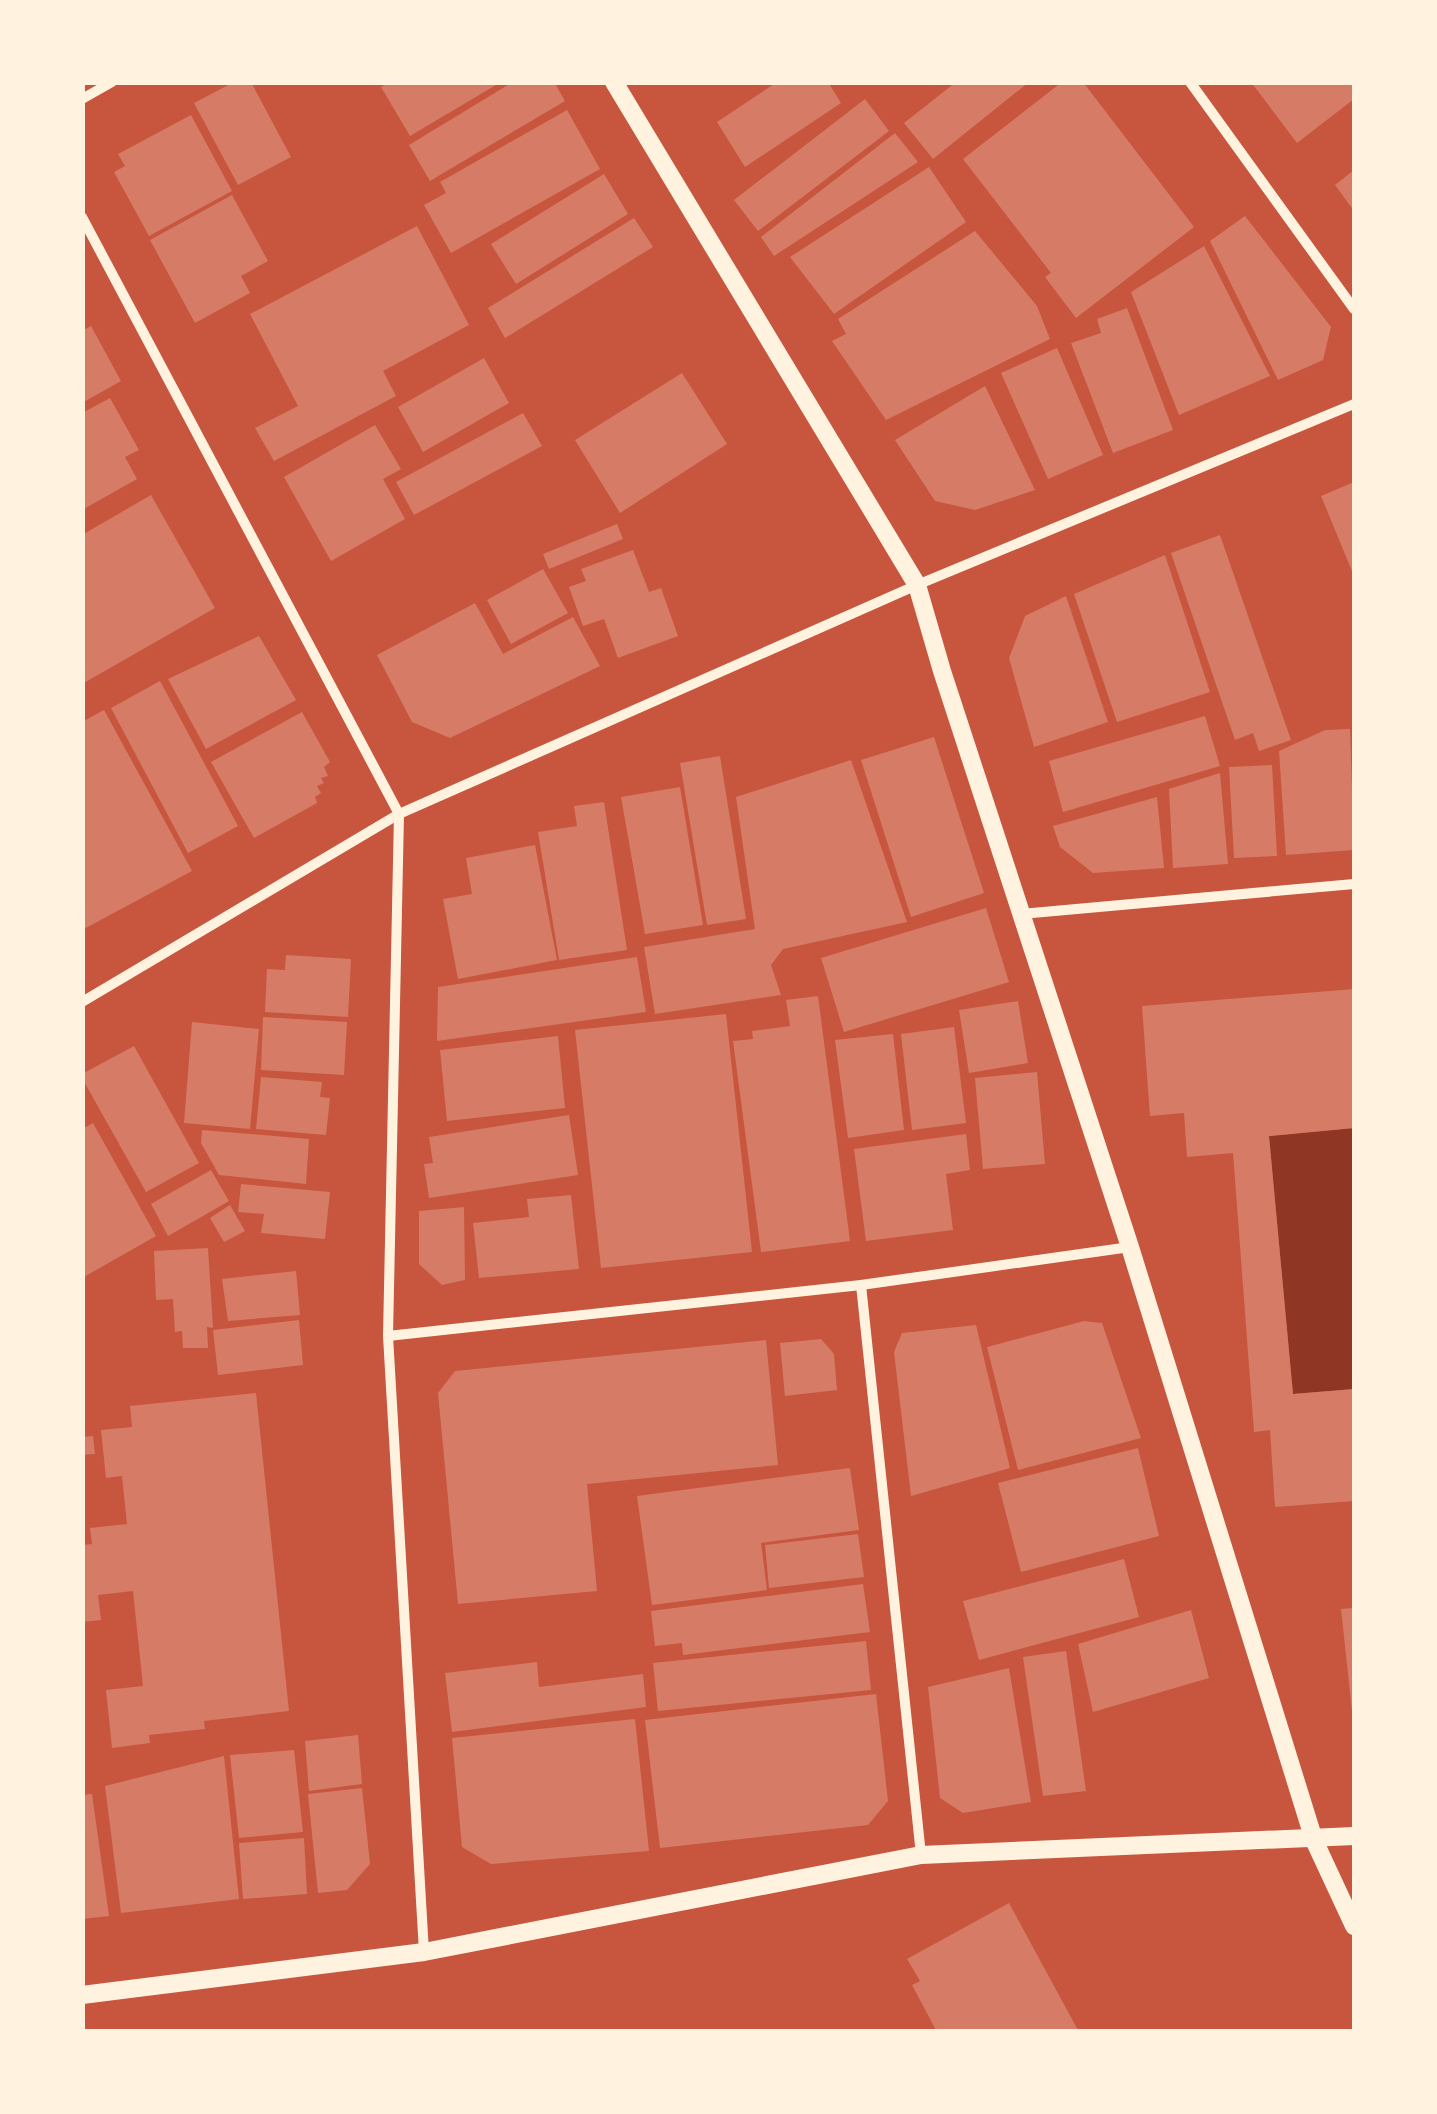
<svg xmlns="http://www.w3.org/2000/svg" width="1437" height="2114" font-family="Spectral,serif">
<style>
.water{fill:#8f3625}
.building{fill:#d67c66}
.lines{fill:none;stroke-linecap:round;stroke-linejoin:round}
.minor{stroke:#fff3e0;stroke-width:10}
.tertiary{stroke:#fff3e0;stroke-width:18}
</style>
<rect width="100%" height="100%" fill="#c8553d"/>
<polygon class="water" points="1354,1128 1354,1389 1293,1394 1269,1136"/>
<g class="building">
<polygon points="234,82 251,82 291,157 238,185 194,103"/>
<polygon points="389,82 501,82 410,136 381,87"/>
<polygon points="513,82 554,82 565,101 430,181 409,145"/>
<polygon points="777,82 828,82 841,103 745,167 717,122"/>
<polygon points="956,82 1029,82 933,159 904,123"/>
<polygon points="1062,82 1083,82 1194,227 1076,318 1045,277 1051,273 963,159"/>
<polygon points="1251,82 1354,82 1354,99 1297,143"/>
<polygon points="865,99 889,131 758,231 734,200"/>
<polygon points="567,110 600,169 451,253 424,205 446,193 440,182"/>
<polygon points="191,115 232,191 149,236 114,172 125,166 118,154"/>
<polygon points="895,133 918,162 774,256 761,237"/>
<polygon points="929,167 966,222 834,314 790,257"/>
<polygon points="1354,170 1354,211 1335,185"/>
<polygon points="604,174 628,214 516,284 491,244"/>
<polygon points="232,195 268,261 241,276 250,293 195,323 150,240"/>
<polygon points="1245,216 1331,327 1323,360 1278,380 1210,241"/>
<polygon points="634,218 653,247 505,338 488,308"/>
<polygon points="417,226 469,325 383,371 396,396 274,461 255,428 298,406 250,314"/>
<polygon points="975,231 1037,306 1050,339 886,420 832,341 846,334 838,319"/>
<polygon points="1204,246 1270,376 1179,415 1131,292"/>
<polygon points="1127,308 1173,430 1113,453 1071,343 1101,333 1097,319"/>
<polygon points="91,326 121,381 82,403 82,331"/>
<polygon points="1057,348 1103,455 1048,479 1001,373"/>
<polygon points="484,358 509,403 423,452 398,407"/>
<polygon points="682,373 727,444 620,513 575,440"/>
<polygon points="985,386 1035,490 975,510 935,501 895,440"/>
<polygon points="110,398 139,450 125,457 137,479 82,510 82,413"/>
<polygon points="523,413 542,446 414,515 396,482"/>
<polygon points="375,425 401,469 383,479 405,519 331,561 284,477"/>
<polygon points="1354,482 1354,576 1321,496"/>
<polygon points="151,495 215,608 82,684 82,535"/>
<polygon points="617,524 623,539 549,569 543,554"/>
<polygon points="1220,535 1291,740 1259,751 1253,733 1235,740 1171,553"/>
<polygon points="633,550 649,592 661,588 678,636 618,658 604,619 583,626 569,587 586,581 581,569"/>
<polygon points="1165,555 1210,692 1117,722 1074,594"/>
<polygon points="543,569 568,613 511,644 487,600"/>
<polygon points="1066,596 1108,722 1034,747 1009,658 1025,616"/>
<polygon points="475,603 503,654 573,617 600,666 450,738 412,722 377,655"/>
<polygon points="259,636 296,700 206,749 168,679"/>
<polygon points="160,681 238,826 188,853 111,708"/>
<polygon points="104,710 192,871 82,930 82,722"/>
<polygon points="302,712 330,762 324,767 328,776 321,778 324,783 317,786 321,793 315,797 317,803 254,838 211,762"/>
<polygon points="1205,716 1220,766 1063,812 1049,761"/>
<polygon points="1350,729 1354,850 1286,855 1279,751 1325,730"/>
<polygon points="934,737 984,893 911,917 861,760"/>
<polygon points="720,756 746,919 707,925 680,763"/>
<polygon points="851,760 907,922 783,949 771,965 781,995 655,1014 644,947 755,929 736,797"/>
<polygon points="1272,765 1277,856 1234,858 1229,767"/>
<polygon points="1220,773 1228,864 1173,868 1169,789"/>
<polygon points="680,787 703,925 645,934 621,797"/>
<polygon points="1157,797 1164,868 1093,873 1060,847 1053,826"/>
<polygon points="604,802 627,950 559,960 538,832 577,826 574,806"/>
<polygon points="535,845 557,960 458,979 443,899 472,894 466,858"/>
<polygon points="986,908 1009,982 844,1032 821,958"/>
<polygon points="286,955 351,959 348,1017 265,1012 267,969 285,970"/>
<polygon points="637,957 646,1012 437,1041 438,987"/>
<polygon points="1354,989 1354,1128 1269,1136 1293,1394 1354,1389 1354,1501 1275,1507 1270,1430 1254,1432 1233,1153 1187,1157 1184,1113 1150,1116 1142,1006"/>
<polygon points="818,996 850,1241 761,1252 733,1041 753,1039 752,1031 790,1026 786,1000"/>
<polygon points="1018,1001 1028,1063 969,1073 959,1010"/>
<polygon points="726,1014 752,1252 601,1268 575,1030"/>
<polygon points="263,1017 347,1022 344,1075 261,1070"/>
<polygon points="192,1022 259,1029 250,1129 184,1123"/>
<polygon points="954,1027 966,1123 912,1130 901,1034"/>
<polygon points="893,1034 904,1130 848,1138 835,1040"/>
<polygon points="558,1036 565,1108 447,1121 440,1050"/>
<polygon points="134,1046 199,1163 146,1192 82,1078 82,1074"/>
<polygon points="1037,1072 1045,1164 983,1169 975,1078"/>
<polygon points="261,1077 322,1082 320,1097 330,1098 326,1135 256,1129"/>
<polygon points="569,1115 578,1175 429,1198 424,1164 433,1163 429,1137"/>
<polygon points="93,1123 156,1236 82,1278 82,1129"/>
<polygon points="202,1130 309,1139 306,1184 219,1175 201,1143"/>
<polygon points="966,1134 970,1170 946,1174 953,1230 866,1241 854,1149"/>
<polygon points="211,1170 229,1201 168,1236 151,1204"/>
<polygon points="241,1184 330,1192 325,1239 261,1233 264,1214 238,1212"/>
<polygon points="571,1195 579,1269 479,1278 473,1223 529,1217 527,1199"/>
<polygon points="230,1205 245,1231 224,1242 210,1218"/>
<polygon points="464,1207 465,1280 442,1285 419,1264 419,1211"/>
<polygon points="208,1248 213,1328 207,1327 208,1348 183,1348 182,1331 175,1332 173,1299 156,1300 154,1251"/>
<polygon points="296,1271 300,1315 228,1321 222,1279"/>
<polygon points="299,1320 303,1365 218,1375 213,1330"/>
<polygon points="1084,1321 1102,1323 1141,1438 1018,1470 987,1347"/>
<polygon points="976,1325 1010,1468 911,1496 894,1352 902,1333"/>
<polygon points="821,1339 834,1354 837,1390 785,1396 780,1343"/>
<polygon points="766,1340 778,1465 587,1484 597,1591 458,1604 438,1393 455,1371"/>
<polygon points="256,1393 289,1711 204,1721 205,1729 149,1735 150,1743 112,1748 106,1690 143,1686 133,1591 98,1595 101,1620 82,1622 82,1545 92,1544 90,1528 127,1524 122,1476 106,1478 101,1430 132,1427 130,1406"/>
<polygon points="93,1436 95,1454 82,1455 82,1437"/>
<polygon points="1138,1448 1159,1536 1021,1572 998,1483"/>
<polygon points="850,1468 859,1530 761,1543 767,1590 652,1605 637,1496"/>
<polygon points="858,1534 864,1577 769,1588 765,1545"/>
<polygon points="1124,1559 1139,1617 979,1660 963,1601"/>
<polygon points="863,1584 870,1632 683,1655 682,1643 655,1646 651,1611"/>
<polygon points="1354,1608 1354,1711 1352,1711 1341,1609"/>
<polygon points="1191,1610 1209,1678 1093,1712 1078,1644"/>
<polygon points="866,1641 871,1690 658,1711 653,1663"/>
<polygon points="1066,1651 1086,1791 1043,1796 1023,1657"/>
<polygon points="537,1662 539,1687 643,1674 646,1707 452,1732 445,1673"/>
<polygon points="1009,1668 1031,1802 963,1813 940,1798 928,1687"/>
<polygon points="876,1694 888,1801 868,1825 660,1848 645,1720"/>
<polygon points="635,1719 649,1851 491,1864 462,1847 452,1738"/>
<polygon points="358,1735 362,1784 309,1791 305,1741"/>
<polygon points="294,1750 303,1832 239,1838 230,1755"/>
<polygon points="224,1756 239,1899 121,1913 105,1786"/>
<polygon points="362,1788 370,1864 347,1890 318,1893 308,1794"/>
<polygon points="92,1794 109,1916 82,1919 82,1795"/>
<polygon points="304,1838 307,1894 243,1899 239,1843"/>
<polygon points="1009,1903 1079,2032 937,2032 912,1985 920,1981 907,1959"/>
</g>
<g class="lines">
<g class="minor">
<polyline points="1190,82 1354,309"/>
<polyline points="82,99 112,82"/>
<polyline points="82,217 399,814 388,1336 424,1952"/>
<polyline points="1021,914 1354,884"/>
<polyline points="82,1002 399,814 917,585 1354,404"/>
<polyline points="861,1285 921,1855"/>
<polyline points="388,1336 861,1285 1130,1247"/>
</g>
<g class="tertiary">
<polyline points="614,82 917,585 942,671 1130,1247 1314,1840 1354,1926"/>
<polyline points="82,1995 424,1952 921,1855 1354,1836"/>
</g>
</g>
<rect width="1437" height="2114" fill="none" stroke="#fff3e0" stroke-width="170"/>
</svg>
